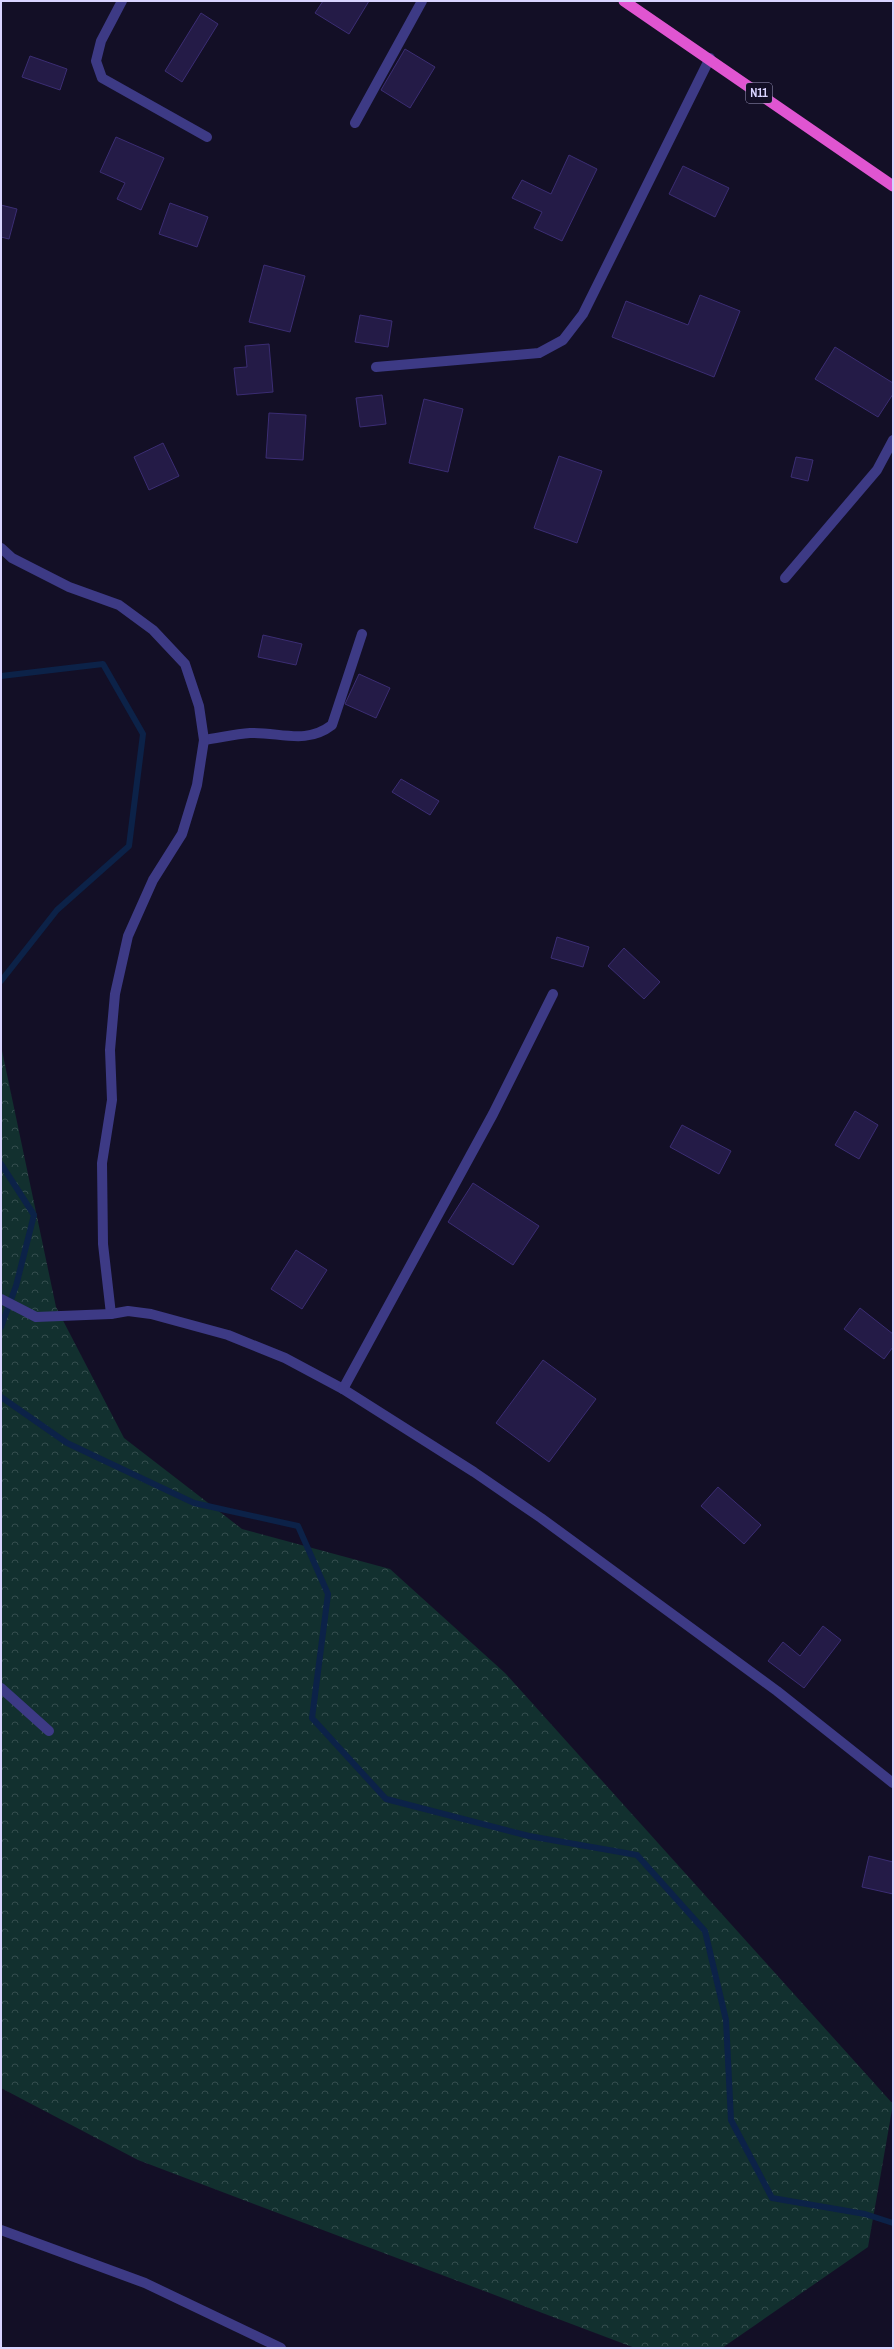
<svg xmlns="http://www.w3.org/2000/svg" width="894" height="2349" font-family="'Archivo Narrow',sans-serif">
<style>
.forest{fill:url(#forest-crowns)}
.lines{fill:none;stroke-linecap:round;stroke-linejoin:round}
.stream{stroke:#0c2248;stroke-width:6}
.building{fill:#241b47;stroke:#3b2d73}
.service{stroke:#3d3a85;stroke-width:10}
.minor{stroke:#3d3a85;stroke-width:10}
.trunk{stroke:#e055d1;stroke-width:11}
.labels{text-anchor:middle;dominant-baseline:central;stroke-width:3;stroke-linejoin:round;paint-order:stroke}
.shield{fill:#130f26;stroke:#9e99be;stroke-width:1}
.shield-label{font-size:12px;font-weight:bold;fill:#d9d4ff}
</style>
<defs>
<pattern id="forest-crowns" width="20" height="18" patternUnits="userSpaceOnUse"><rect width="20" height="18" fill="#12302f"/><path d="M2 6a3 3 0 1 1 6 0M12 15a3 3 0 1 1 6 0" fill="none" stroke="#344d4e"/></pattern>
</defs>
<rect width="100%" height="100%" fill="#130f26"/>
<polygon class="forest" points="1,1046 56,1307 124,1438 242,1529 390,1569 505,1673 893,2104 868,2247 722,2348 635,2348 138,2160 1,2088"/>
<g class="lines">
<g class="stream">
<polyline points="1,676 103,664 143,734 129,846 57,910 1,981"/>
<polyline points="1,1164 34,1215 16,1286 1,1327"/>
<polyline points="1,1397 67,1443 194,1503 298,1526 328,1594 312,1718 386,1799 529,1836 637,1855 705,1931 726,2020 731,2120 772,2198 865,2214 893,2223"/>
</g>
</g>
<g class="building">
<polygon points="323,1 369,1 349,34 315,13"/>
<polygon points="201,13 218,24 182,82 165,71"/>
<polygon points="405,49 435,67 410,108 381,90"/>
<polygon points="30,56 67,69 60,90 22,77"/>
<polygon points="116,137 164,158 141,210 117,199 125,183 100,172"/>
<polygon points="569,155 597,169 562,241 534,228 542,212 512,198 522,180 551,194"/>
<polygon points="683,166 729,188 715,217 669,194"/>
<polygon points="170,203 208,217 197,247 159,234"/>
<polygon points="1,205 17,209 9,239 1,237"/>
<polygon points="264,265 305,276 290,332 249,322"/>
<polygon points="700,295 740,311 714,377 612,337 626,301 688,325"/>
<polygon points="360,315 392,321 388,347 355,342"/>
<polygon points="269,344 273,392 237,395 234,368 247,367 245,346"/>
<polygon points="835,347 893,383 893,394 878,417 815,379"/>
<polygon points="382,395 386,424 360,427 356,398"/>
<polygon points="424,399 463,409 448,472 409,463"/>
<polygon points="269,413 306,415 303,460 266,458"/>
<polygon points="163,443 179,476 149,490 134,457"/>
<polygon points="559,456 602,471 577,543 534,528"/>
<polygon points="796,457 813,460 808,481 791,477"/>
<polygon points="263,635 302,644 296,665 258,657"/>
<polygon points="359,674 390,688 376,718 345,704"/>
<polygon points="401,779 439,801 430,815 392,792"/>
<polygon points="557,937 589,947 583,967 551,958"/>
<polygon points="624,948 660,982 644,999 608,966"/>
<polygon points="855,1111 878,1125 859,1159 835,1145"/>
<polygon points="682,1125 731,1151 719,1174 670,1147"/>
<polygon points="473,1183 539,1226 513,1265 448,1222"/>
<polygon points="296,1250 327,1270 302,1309 271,1289"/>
<polygon points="860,1308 893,1334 893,1347 884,1359 844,1329"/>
<polygon points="543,1360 596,1399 549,1462 496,1423"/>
<polygon points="718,1487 761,1525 744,1544 701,1506"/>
<polygon points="823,1626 841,1640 804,1688 768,1661 783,1642 800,1656"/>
<polygon points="869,1856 893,1862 893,1894 862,1887"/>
</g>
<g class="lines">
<path class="service" d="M204,740c15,-2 31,-6 46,-7 30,-1 56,12 82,-8l30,-91"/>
<g class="minor">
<polyline points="122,1 101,41 96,61 102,78 207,137"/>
<polyline points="355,123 422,1"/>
<polyline points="376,367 539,353 563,340 583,314 710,58"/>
<polyline points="1,548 12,558 69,587 119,605 153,630 185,664 199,706 204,740 197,785 182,834 153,880 128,936 115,994 110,1050 112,1100 102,1163 103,1244 111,1314"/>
<polyline points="785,578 877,470 893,440"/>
<polyline points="1,1299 36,1317 111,1314 128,1311 151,1314 228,1335 285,1358 343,1389 474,1472 541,1518 777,1691 893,1783"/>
<polyline points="343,1389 493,1114 553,994"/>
<polyline points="1,1688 49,1731"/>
<polyline points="1,2230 145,2283 281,2348"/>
</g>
<polyline class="trunk" points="624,1 893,186"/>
</g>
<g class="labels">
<rect class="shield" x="746" y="83" width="26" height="20" rx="3"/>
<g class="shield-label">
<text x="759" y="93">N11</text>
</g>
</g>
<rect width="894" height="2349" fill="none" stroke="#d9d4ff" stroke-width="4"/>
</svg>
